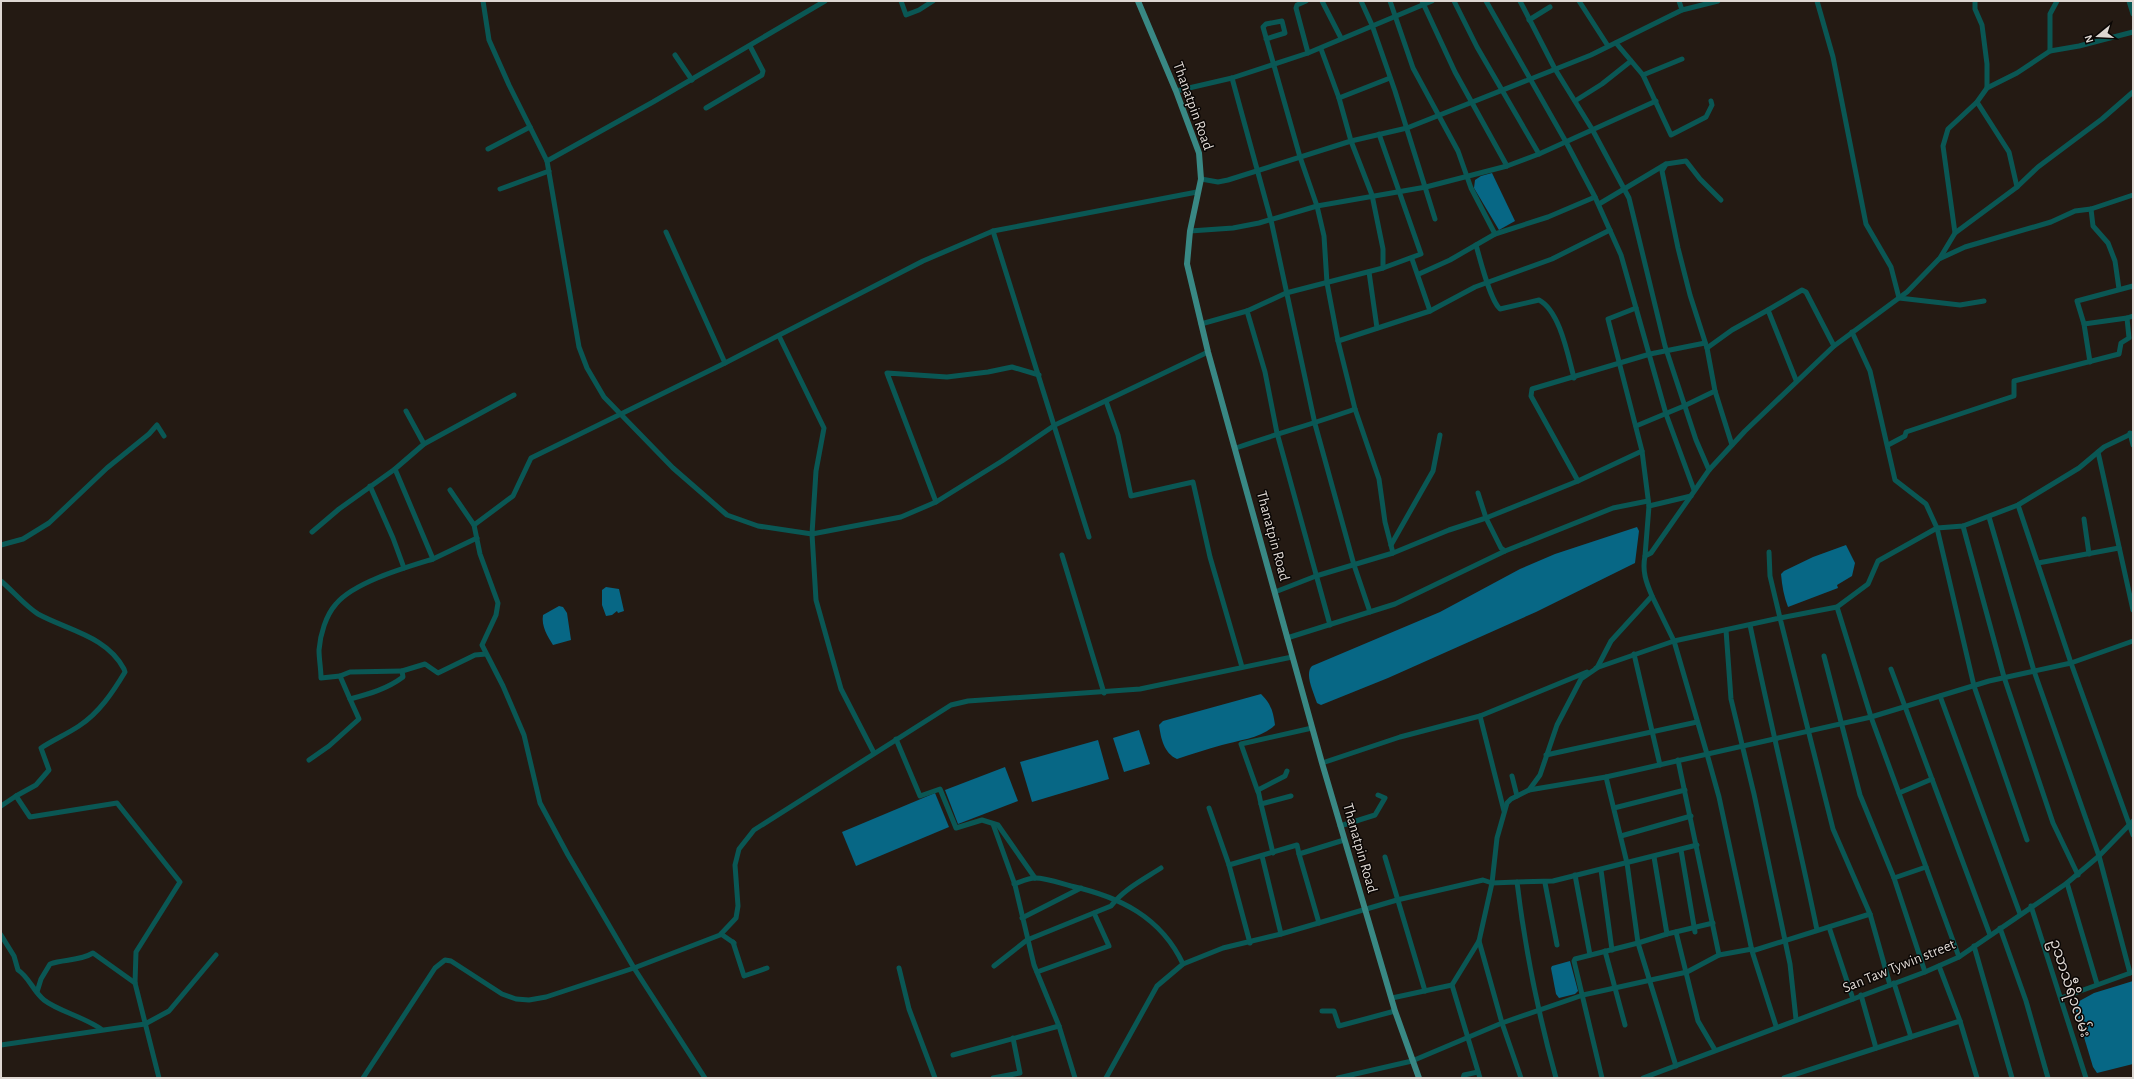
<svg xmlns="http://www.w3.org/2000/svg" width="2134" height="1079" font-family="'Alegreya Sans','Noto Sans Myanmar',sans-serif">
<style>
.water{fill:#076785}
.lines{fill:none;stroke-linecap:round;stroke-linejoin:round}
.minor{stroke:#0a5754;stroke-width:5}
.major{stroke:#398884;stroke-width:6}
.labels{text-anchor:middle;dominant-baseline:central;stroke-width:3;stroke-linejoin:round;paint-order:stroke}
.street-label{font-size:15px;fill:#ded7d2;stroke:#0a0604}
</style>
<rect width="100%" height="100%" fill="#241a13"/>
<g class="water">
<polygon points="1492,173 1515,221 1499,230 1474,188 1475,180 1481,176"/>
<path d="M1637,527l2,4 -4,32 -2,1 -97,48 -148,66 -67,27 -4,-2c-3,-10 -13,-29 -5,-37l128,-54 80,-43 35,-15z"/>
<path d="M1846,545l9,18 -3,13 -15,9 1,3 -50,19c-4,-10 -6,-21 -7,-33l3,-3 29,-14z"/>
<polygon points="606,587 619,589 624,611 618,613 617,611 612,615 606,616 602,605 602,590"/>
<path d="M559,606l4,1 4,6 4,27 -18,5c-5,-8 -12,-19 -10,-30z"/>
<path d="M1261,694c10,10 12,17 14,31 -13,13 -36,15 -53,20 -15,4 -30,9 -45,14 -13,-6 -16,-20 -18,-34l4,-4z"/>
<polygon points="1139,730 1150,764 1124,772 1113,738"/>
<polygon points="1098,740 1109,779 1032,802 1020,762"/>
<polygon points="1005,767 1018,801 958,824 945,790"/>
<polygon points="935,793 949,827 856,866 842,832"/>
<polygon points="1570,961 1578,991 1575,994 1559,998 1556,994 1551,968 1552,966"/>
<polygon points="2133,981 2133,1064 2097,1073 2093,1067 2074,1004 2094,993"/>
</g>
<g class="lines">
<g class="minor">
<polyline points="483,1 489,40 509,85 547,161 579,347 587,368 604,397 673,468 727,515 758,526 812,534 816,600 841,689 874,753"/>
<polyline points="901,1 906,15 919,10 933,1"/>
<polyline points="1306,1 1297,5 1296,8 1308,53"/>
<polyline points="1322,1 1341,38"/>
<polyline points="1361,1 1372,25 1395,91 1435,219"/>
<polyline points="1390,1 1413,68 1458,151 1471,188 1495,234 1548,217 1595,197"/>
<polyline points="1422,1 1455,72 1507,166"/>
<polyline points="1454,1 1477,47 1539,154"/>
<polyline points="1486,1 1566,142 1595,197 1621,255 1666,414 1694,490"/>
<polyline points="1520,1 1555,69 1592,129 1629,198 1665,346 1696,440 1709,470"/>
<polyline points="1579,1 1608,46"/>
<polyline points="1679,1 1682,10"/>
<polyline points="1817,1 1833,57 1866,224 1891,267 1899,298 1960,305 1984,301"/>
<polyline points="2129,1 2133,14"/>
<polyline points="1529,20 1550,7"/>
<polyline points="1266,39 1285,33 1282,21 1266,24 1263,27 1300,157 1317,206 1324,236 1327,283 1338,341 1355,409 1379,479 1385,522 1393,553"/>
<polyline points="1616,43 1643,75 1671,135 1706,117 1712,105 1711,101"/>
<polyline points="1321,49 1339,98 1351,141 1372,195 1383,249 1383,268"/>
<polyline points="2050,51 2050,14 2057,1"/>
<polyline points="675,55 692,80"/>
<polyline points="1643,75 1682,59"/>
<polyline points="1232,78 1271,220 1315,424 1354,565 1370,612"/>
<polyline points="1987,88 2017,73 2050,51 2079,46 2133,32"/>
<polyline points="1176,91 1232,78 1308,53 1432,1"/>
<polyline points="1339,98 1390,78"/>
<polyline points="1575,101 1602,84 1631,61"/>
<polyline points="1977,102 2009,152 2017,187"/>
<polyline points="706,108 762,75 763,71 750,46"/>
<polyline points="488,149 530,127"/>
<polyline points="547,161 653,102 825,1"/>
<polyline points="1666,164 1662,171 1678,248 1690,295 1707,348 1715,391 1732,445"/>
<polyline points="1201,179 1218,182 1228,180 1351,141 1407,128 1591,55 1682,10 1718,1"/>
<polyline points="500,189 549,171"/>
<polyline points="1599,204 1666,164 1686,161 1700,179 1721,200"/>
<polyline points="2091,209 2093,226 2108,243 2115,261 2119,289"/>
<polyline points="1190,231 1233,228 1259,223 1317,206 1426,187 1507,166 1539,154 1656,101"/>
<polyline points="666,232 725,363"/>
<polyline points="1955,233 1943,146 1948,129 1977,102 1987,88 1987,64 1982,25 1975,9 1975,1"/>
<path d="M1476,245c4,14 14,55 24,64l39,-9c21,11 29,56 35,78"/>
<polyline points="1940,258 1955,233 2017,187 2038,167 2102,119 2133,92"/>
<polyline points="1369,272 1377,328"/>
<polyline points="1419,274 1450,260 1495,234"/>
<polyline points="1636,308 1608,319 1642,451 1649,506 1645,556"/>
<polyline points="1768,310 1802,290 1806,292 1834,346"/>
<polyline points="1247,311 1265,372 1277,433 1330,625"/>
<polyline points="1430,311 1475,287 1552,259 1610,230"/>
<polyline points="2127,318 2133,316"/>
<polyline points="1201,324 1247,311 1286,293 1383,268 1421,254 1379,134"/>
<polyline points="1852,332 1870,371 1895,480 1926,504 1937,528 1974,686 2027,840"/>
<polyline points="779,336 824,428 816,471 812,534 901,517 936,502 1002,461 1055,425 1208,352"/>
<polyline points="1338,341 1430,311 1412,259"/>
<polyline points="1707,348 1732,330 1768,310 1796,380"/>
<polyline points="2090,362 2084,324 2077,301 2133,286"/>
<polyline points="1106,401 1118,435 1131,496 1193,482 1210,557 1242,667"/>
<polyline points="406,411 424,444"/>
<polyline points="1636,426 1684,406 1715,391"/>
<polyline points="2130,433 2133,445"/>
<polyline points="1888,445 1905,436 1906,432 2014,396 2014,381 2119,354 2121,343 2129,338 2127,318 2084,324"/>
<path d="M1236,448c40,-14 80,-25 119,-39"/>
<polyline points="2098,452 2133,610"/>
<polyline points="1578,481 1531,396 1532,389 1650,354 1705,343"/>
<polyline points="370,486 393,538 404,568"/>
<polyline points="450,490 474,525 480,554 498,603 496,615 482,645 503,686 524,735 540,803 568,855 634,968 705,1078"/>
<polyline points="1478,493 1486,518 1501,548 1505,551 1613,508 1648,501"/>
<polyline points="936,502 887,373 947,377 988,372 1012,367 1039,375"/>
<polyline points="2018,505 2071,663 2133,835"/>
<polyline points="1649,506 1691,496"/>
<polyline points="1989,517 2034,671 2099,856 2130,973"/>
<polyline points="2084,519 2089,554"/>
<polyline points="474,525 513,496 531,458 725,363 923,261 993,231"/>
<polyline points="1963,526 2004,677 2053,823 2078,875"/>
<polyline points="312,532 339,509 395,469 424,444 514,395"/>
<polyline points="1089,537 993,231 1197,192"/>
<polyline points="1,545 23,539 49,523 107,468 149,434 157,425 164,436"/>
<polyline points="1391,545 1433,471 1440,435"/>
<polyline points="1062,555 1104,693"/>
<polyline points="433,559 477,538"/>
<polyline points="2038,563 2119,548"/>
<path d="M1,581c12,10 24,25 37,33 29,16 69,22 86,55l1,3c-12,20 -26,41 -46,54 -12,8 -26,14 -38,22l8,22 -13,15 -20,11 14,21 87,-14 63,79 -44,70 -1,31 24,95"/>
<polyline points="1275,592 1316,576 1393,553 1449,530 1486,518 1578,481 1642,451"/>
<polyline points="1652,596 1674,641 1707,754 1719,797 1752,951 1776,1026"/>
<polyline points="1837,607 1871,717 1959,957"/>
<path d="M1750,625c21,102 46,203 67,305"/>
<polyline points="1726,630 1731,699 1754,794 1790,964 1796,1019"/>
<polyline points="1287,638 1395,604 1505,551"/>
<polyline points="1634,654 1660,765"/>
<polyline points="1824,656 1860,795 1894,878 1925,972"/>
<polyline points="1596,668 1674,641 1780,618 1770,576 1769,552"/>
<polyline points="1891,669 1990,935"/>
<polyline points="340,676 350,672 402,671"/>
<polyline points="1940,696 2020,914"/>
<path d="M350,699l-10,-23 -19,2c0,-9 -2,-19 -2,-28 1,-15 7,-35 17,-46 18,-22 71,-37 97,-45l-38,-90"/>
<polyline points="1480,716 1504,811"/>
<polyline points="896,739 920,796 940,789 956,828 982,820 998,825 1035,878"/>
<polyline points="1546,755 1697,722"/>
<path d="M309,760l20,-14 30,-27 -9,-20c19,-5 37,-10 53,-22l-1,-6 23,-7 13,9 37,-18 11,-1"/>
<polyline points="1678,760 1719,955"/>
<polyline points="1322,763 1400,737 1480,716 1587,672"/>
<polyline points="1512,776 1517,796"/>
<polyline points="1606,777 1627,863 1638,943 1676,1066"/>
<polyline points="1529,790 1606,777 1871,717 1989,681 2071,663 2133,641"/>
<polyline points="1258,792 1241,744 1312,728"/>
<polyline points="1899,793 1932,779"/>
<polyline points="1261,804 1258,790 1285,776 1287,771"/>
<polyline points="1,806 16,796"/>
<polyline points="1209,808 1229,865 1250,943"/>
<polyline points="1614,808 1685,790"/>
<polyline points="993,824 1015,885 1034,965 1059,1026 1075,1078"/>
<polyline points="1340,826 1375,815 1385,798 1378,795"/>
<polyline points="1621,836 1691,816"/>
<polyline points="1681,850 1695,932"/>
<polyline points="1273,853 1261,804 1291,796"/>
<polyline points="1299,854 1319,923"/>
<polyline points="1262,856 1281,934"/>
<polyline points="1385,857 1425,991"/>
<polyline points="1654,857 1667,934 1713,923"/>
<polyline points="1229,865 1297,845 1299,854 1344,840"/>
<polyline points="1601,870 1612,950"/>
<polyline points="1575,875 1590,955"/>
<polyline points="1894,878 1926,867"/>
<polyline points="1517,882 1553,881 1697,845"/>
<polyline points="1545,883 1557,945"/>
<polyline points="2067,883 2097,984"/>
<path d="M1014,884c6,-2 15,-6 21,-6 11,0 25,5 36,8 49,11 90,31 112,78"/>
<polyline points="2031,906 2086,1078"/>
<polyline points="1022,918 1081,888"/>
<polyline points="1829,927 1853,999"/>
<polyline points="2000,928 2026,1001 2048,1078"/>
<polyline points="1676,932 1698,1021 1715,1050"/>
<polyline points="721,934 734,943"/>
<path d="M1,935l13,21 4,14c11,7 15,21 26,30 14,11 40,17 57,29"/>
<polyline points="1479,941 1502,1023 1521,1078"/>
<polyline points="733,942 744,976 767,968"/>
<polyline points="1974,946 2012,1078"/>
<polyline points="1605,951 1625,1025"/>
<polyline points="1752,951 1870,914"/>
<path d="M994,966l33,-26 84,-34c13,-17 33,-27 50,-38"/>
<polyline points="1939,966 1960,1021 1977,1078"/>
<polyline points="899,968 909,1009 935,1078"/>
<polyline points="1037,972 1109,946 1094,913"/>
<polyline points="1894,983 1911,1037"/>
<polyline points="1890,985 1870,914 1833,829 1780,618 1837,607 1868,584 1878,561 1937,528 1963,526 2018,505 2079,468 2104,447 2133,433"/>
<path d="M37,992l4,-13 9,-15c14,-5 30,-3 43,-11l42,30"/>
<polyline points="1861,995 1876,1048"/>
<polyline points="1392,998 1452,985"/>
<polyline points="2061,998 2133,972"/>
<polyline points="1322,1011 1334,1011 1339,1026 1395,1011"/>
<polyline points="1,1045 145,1024 169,1011 216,955"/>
<polyline points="953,1055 1059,1026"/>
<polyline points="363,1078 435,968 445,960 451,961 502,994 516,999 529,1000 546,997 634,968 720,935 736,918 738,906 735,865 739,849 754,830 951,705 968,701 1140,689 1292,657"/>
<polyline points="993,1078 1020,1073 1013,1038"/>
<path d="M1106,1078l51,-92 26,-22 40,-16 58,-14 116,-34 86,-20 9,3 25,-1c8,67 21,131 39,196"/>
<polyline points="1338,1078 1412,1061 1502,1023 1583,995 1687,972 1719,955 1752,949"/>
<polyline points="1463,1078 1464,1075 1478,1072"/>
<path d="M1480,1078l-28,-93 27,-44 13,-58 5,-45 10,-35 4,-4 18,-9 11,-15 17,-50 24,-46 16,-11 14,-27 41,-45c-6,-14 -10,-25 -7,-40l6,-3 58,-83 36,-39 89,-85 73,-54 32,-33 26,-12 86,-25 24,-11 16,-2 42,-14"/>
<polyline points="1602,1078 1574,961 1575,959 1638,943 1667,934"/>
<polyline points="1643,1078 1925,972 1959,957 2067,883 2099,856 2133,821"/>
<polyline points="1784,1078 1960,1021"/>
</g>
<polyline class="major" points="1138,1 1176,91 1199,153 1201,179 1190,231 1187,264 1208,352 1322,763 1395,1011 1419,1078"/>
</g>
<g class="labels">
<g class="street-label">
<text transform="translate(1193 106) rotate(70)">Thanatpin Road</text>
<text transform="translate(1273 536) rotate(75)">Thanatpin Road</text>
<text transform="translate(1360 848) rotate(74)">Thanatpin Road</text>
<text transform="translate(1899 966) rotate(-22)">San Taw Tywin street</text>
<text transform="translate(2070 988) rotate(72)">ဥသာသီရိ၁လမ်း</text>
</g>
</g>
<rect width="2134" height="1079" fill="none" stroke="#ded7d2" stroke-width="4"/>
<g transform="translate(2098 36) rotate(252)" stroke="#0a0604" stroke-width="3" paint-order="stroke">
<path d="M0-3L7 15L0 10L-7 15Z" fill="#ded7d2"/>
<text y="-6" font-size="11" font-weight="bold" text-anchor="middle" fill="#ded7d2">N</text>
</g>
</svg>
